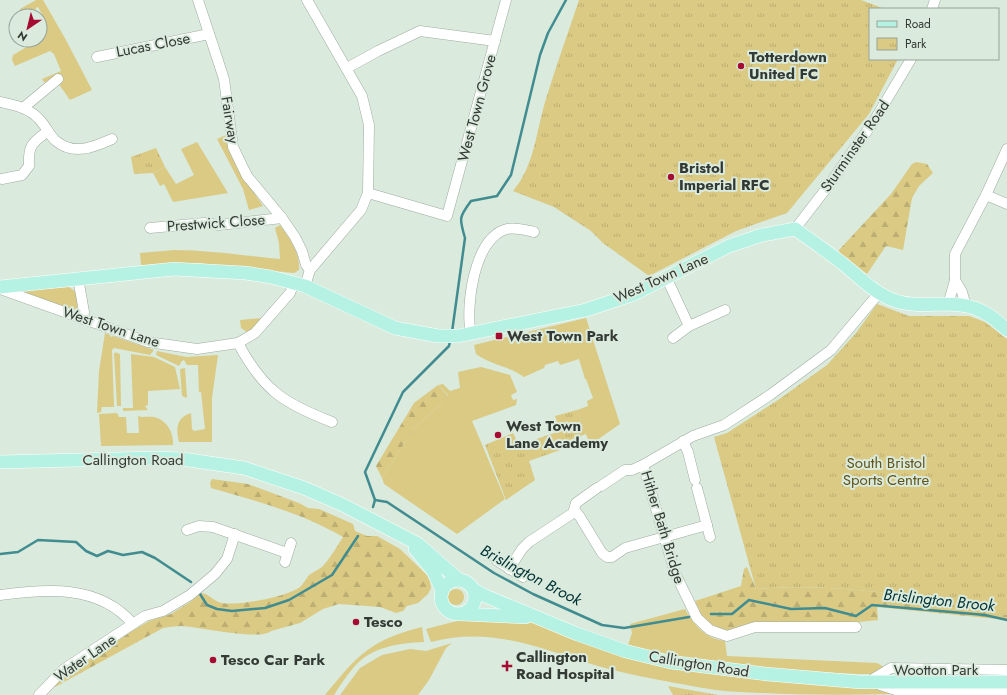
<svg xmlns="http://www.w3.org/2000/svg" width="1007" height="695" font-family="Jost,sans-serif">
<style>
.grass{fill:#daca84}
.forest{fill:url(#forest-firs)}
.park{fill:url(#park-tufts)}
.lines{fill:none;stroke-linecap:round;stroke-linejoin:round}
.stream{stroke:#408c90;stroke-width:2.5}
.minor-casing{stroke:#9eaca0;stroke-width:11}
.major-casing{stroke:#fff;stroke-width:14}
.minor{stroke:#fff;stroke-width:10}
.major{stroke:#b6f2e3;stroke-width:13}
.poi-dot{fill:#a50a31;stroke:#daeadc;stroke-width:1.5}
.labels{text-anchor:middle;dominant-baseline:central;stroke-width:4;stroke-linejoin:round;paint-order:stroke}
.street-label{font-size:15px;fill:#333934;stroke:#daeadc}
.poi-label{font-size:15px;font-weight:bold;fill:#333934;stroke:#daeadc;text-anchor:start}
.park-label{font-size:15px;fill:#60541c;stroke:#daeadc}
.water-label{font-size:16px;font-style:italic;fill:#003236;stroke:#daeadc}
</style>
<defs>
<pattern id="forest-firs" width="22" height="20" patternUnits="userSpaceOnUse"><rect width="22" height="20" fill="#daca84"/><path d="M5 1l3.5 6h-7zM16 11l3.5 6h-7z" fill="#bcae73"/></pattern>
<pattern id="park-tufts" width="24" height="20" patternUnits="userSpaceOnUse"><rect width="24" height="20" fill="#daca84"/><path d="M3 7l-1-3M5 7V3M7 7l1-3M15 17l-1-3M17 17v-4M19 17l1-3" fill="none" stroke="#bcae73"/></pattern>
</defs>
<rect width="100%" height="100%" fill="#daeadc"/>
<g class="grass">
<polygon points="36,0 43,0 66,40 92,90 70,100 58,83 44,82 42,79 61,71 54,54 50,51 15,66 12,60 13,55 35,42 34,40 40,40 40,21 42,24 46,22 38,7 36,8 33,16 23,16 20,9"/>
<path d="M226,135c7,27 21,48 37,71l-14,4 -6,-21 -26,-50z"/>
<polygon points="197,142 228,193 173,202 164,184 160,186 153,173 165,167 176,184 194,175 181,149"/>
<path d="M280,225c10,14 20,27 19,45l-5,3 -97,-10 -56,2 -1,-12c12,-1 23,-2 34,-3 36,0 71,6 106,9l-1,-16 -4,-15z"/>
<polygon points="69,287 76,292 78,306 76,309 70,309 17,290"/>
<polygon points="263,318 250,334 241,328 240,320"/>
<path d="M586,318l34,106 -30,21 -13,-35 11,-4 -1,-5 6,-3 -7,-19h-1l-6,-20 -19,6 -2,-4 -13,4 -1,3 -20,9c-15,-11 -33,-12 -48,-23l-2,-9z"/>
<polygon points="105,333 110,335 111,337 113,336 154,350 150,355 114,348 112,350 114,407 102,407 101,412 97,413 99,371"/>
<path d="M157,351l29,6 32,-2 -6,43v44h-33c-3,-14 -3,-24 12,-29l1,16 2,2 11,-2 -4,-37h-2l-1,-27h-11l-3,-5 -2,1 -3,5 -23,-11z"/>
<polygon points="119,352 116,353 120,354 121,406 117,406 114,353"/>
<polygon points="131,354 154,357 175,367 180,389 148,391 148,405 145,406 148,410 123,411 123,408 133,408"/>
<polygon points="481,367 510,375 517,392 511,395 513,400 517,399 516,405 472,421 505,499 457,534 384,484 382,478 415,427 440,405 448,395 438,385 443,384 450,391 460,388 458,372"/>
<polygon points="185,368 187,398 182,396 180,369"/>
<path d="M117,413l2,4h7l1,16h12l-1,-17c5,2 11,0 16,1 13,3 20,16 19,28l-72,1 -2,-32z"/>
<circle cx="456" cy="597" r="8"/>
<path d="M685,609c10,17 20,29 40,32l2,15 150,7 7,4 -10,7h-17l-87,-4 -71,-7 -71,-18 4,-12 -2,-9z"/>
<path d="M523,620l13,2 72,27 261,37 24,8c-44,1 -89,1 -133,-1 -21,-1 -43,-2 -63,-6 -31,-6 -62,-11 -92,-19 -61,-17 -109,-43 -174,-26l-5,-13 31,-8z"/>
<path d="M422,627l2,15c-25,1 -53,5 -70,25 -8,9 -14,19 -20,28h-9c33,-40 45,-55 97,-68z"/>
<polygon points="452,643 446,648 429,680 418,695 340,695 360,668 382,655 410,649 426,651"/>
</g>
<g class="forest">
<polygon points="916,162 927,164 933,173 919,186 912,198 903,250 886,246 867,274 839,252 839,250 891,194 912,164"/>
<polygon points="438,385 448,396 440,405 415,427 382,478 376,466 414,403"/>
<path d="M212,479l36,5 51,19 9,5 11,1 16,7 18,8 2,7 12,5h10l23,13 27,26 3,6 1,7 -3,6 -10,9 -11,3 -4,5 -7,2 -16,-6 -41,-3 -16,5 -23,14 -29,8c-11,10 -72,-4 -89,-5 -6,0 -13,1 -19,2l-108,59h-4l7,-6 74,-50 17,-10 22,-7 19,-12 11,-9c8,0 13,9 21,10 16,3 65,-6 78,-16 3,-3 6,-8 9,-12 4,-3 9,-5 13,-8 7,-7 16,-22 21,-30 -41,-24 -87,-36 -132,-49l-1,-5z"/>
<path d="M747,567l9,22c82,-7 171,8 251,26v5l-130,-13 1,13 -20,2 -105,2 -24,8 -14,-3 -11,-9 -9,-19 46,-15 3,-17z"/>
</g>
<g class="park">
<path d="M579,0h282l24,9h-15v50h28l-29,55 -82,99 -51,18 -87,45 -46,-33 -12,-12 -37,-24 -41,-16c22,-26 23,-60 33,-92 10,-33 22,-66 33,-99z"/>
<polygon points="156,148 165,167 153,173 134,174 131,157"/>
<path d="M877,304l32,12h60l16,6 22,17v276c-80,-18 -169,-33 -251,-26l-42,-152 13,-4 51,-33 49,-35 29,-32z"/>
<polygon points="577,410 586,434 562,443 563,449 529,461 535,480 506,500 485,445 513,433 519,445 560,431 555,416"/>
<polygon points="668,686 718,695 673,695"/>
</g>
<g class="lines">
<g class="stream">
<path d="M452,332l13,-94c-6,-20 -6,-21 6,-37l26,-5 14,-21 29,-120 8,-22 18,-33"/>
<polyline points="375,500 387,502 494,573 533,594 602,625 624,628 689,617"/>
<polyline points="373,507 375,500 365,472 403,392 449,346 450,341"/>
<polyline points="0,554 18,552 38,540 76,542 86,551 97,556 108,551 123,555 142,552 155,558 191,582"/>
<polyline points="200,594 207,605 217,609 232,611 265,608 289,600 332,575 358,536"/>
<polyline points="711,614 732,614 749,600 791,609 825,608 856,616 872,605 985,615 1007,620"/>
</g>
<defs>
<g id="minor">
<polyline points="198,0 224,79 233,147 247,176 282,218 295,237 302,251 306,265 310,270"/>
<polyline points="932,9 935,0"/>
<polyline points="97,57 209,34"/>
<polyline points="347,68 378,51 420,31 495,41"/>
<path d="M0,102c14,3 29,6 39,17 7,7 10,16 17,22 18,15 38,6 56,-2"/>
<polyline points="23,108 58,79"/>
<path d="M2,179l20,-4 7,-9c-1,-21 3,-23 19,-35"/>
<polyline points="368,193 447,216 506,0"/>
<polyline points="986,195 1007,204"/>
<polyline points="150,228 204,223 219,225 282,218"/>
<polyline points="795,229 829,185 874,121 911,59"/>
<polyline points="78,278 84,312 83,319"/>
<polyline points="667,279 689,326"/>
<polyline points="305,286 310,270 361,210 368,193 369,125 362,96 307,0"/>
<polyline points="0,289 148,342 197,349 238,343 255,333 290,293 294,283"/>
<polyline points="948,305 955,280"/>
<polyline points="966,306 962,292 955,280 955,254 986,195 1007,149"/>
<path d="M471,334c-6,-27 3,-97 36,-105 9,-2 18,1 27,3"/>
<polyline points="673,338 689,326 725,310"/>
<path d="M238,343c25,47 45,60 94,79"/>
<polyline points="683,441 688,452 695,480"/>
<polyline points="643,465 675,573 697,618 710,630 727,636 755,627 856,627"/>
<polyline points="601,486 625,470 632,470 643,465 693,436 724,425 770,395 831,350 879,293"/>
<polyline points="697,488 710,537"/>
<polyline points="573,513 577,513 580,517 602,553 607,557 612,557 625,548 707,525"/>
<polyline points="187,530 199,526 213,527 287,553"/>
<polyline points="496,560 523,577"/>
<polyline points="285,562 291,543"/>
<polyline points="509,569 522,549 529,542 573,513 576,503 597,488"/>
<path d="M0,595c46,-6 99,-11 133,29"/>
<polyline points="868,682 891,668 1007,670"/>
<polyline points="880,685 902,692 1007,693"/>
<polyline points="39,695 64,669 145,616 163,611 190,595 215,574 227,559 235,534"/>
</g>
<g id="major">
<path d="M0,287l174,-18 72,4 25,4 34,9 90,42 43,8h20l128,-26 48,-16 95,-48 33,-11 33,-6c16,11 31,22 47,34 16,13 31,29 51,37 27,10 56,-1 81,8 13,4 23,13 33,22"/>
<polyline points="0,462 156,458 182,459 244,468 304,488 343,505 418,544 459,580"/>
<polyline points="415,549 433,571 442,590"/>
<circle cx="458" cy="597" r="17"/>
<polyline points="473,589 483,595 577,634 625,651 670,662 766,674 860,682 1007,682"/>
<polyline points="460,614 526,617"/>
</g>
</defs>
<use href="#minor" class="minor-casing"/>
<use href="#major" class="major-casing"/>
<use href="#minor" class="minor"/>
<use href="#major" class="major"/>
</g>
<g class="poi-dot">
<circle cx="741" cy="66" r="4"/>
<circle cx="671" cy="177" r="4"/>
<rect x="495" y="332" width="8" height="8" rx="2"/>
<circle cx="498" cy="435" r="4"/>
<circle cx="356" cy="622" r="4"/>
<circle cx="213" cy="660" r="4"/>
<path d="M505 660h4v4h4v4h-4v4h-4v-4h-4v-4h4z"/>
</g>
<g class="labels">
<g class="street-label">
<text transform="translate(153 45) rotate(-11)">Lucas Close</text>
<text transform="translate(477 108) rotate(-75)">West Town Grove</text>
<text transform="translate(230 120) rotate(81)">Fairway</text>
<text transform="translate(855 146) rotate(-55)">Sturminster Road</text>
<text transform="translate(216 223) rotate(-4)">Prestwick Close</text>
<text transform="translate(661 278) rotate(-24)">West Town Lane</text>
<text transform="translate(111 327) rotate(18)">West Town Lane</text>
<text x="133" y="460">Callington Road</text>
<text transform="translate(663 527) rotate(73)">Hither Bath Bridge</text>
<text transform="translate(85 658) rotate(-35)">Water Lane</text>
<text transform="translate(699 664) rotate(9)">Callington Road</text>
<text x="936" y="670">Wootton Park</text>
</g>
<g class="poi-label">
<text x="749" y="57">Totterdown<tspan x="749" dy="17">United FC</tspan></text>
<text x="679" y="168">Bristol<tspan x="679" dy="17">Imperial RFC</tspan></text>
<text x="507" y="336">West Town Park</text>
<text x="506" y="426">West Town<tspan x="506" dy="17">Lane Academy</tspan></text>
<text x="364" y="622">Tesco</text>
<text x="516" y="657">Callington<tspan x="516" dy="17">Road Hospital</tspan></text>
<text x="221" y="660">Tesco Car Park</text>
</g>
<g class="park-label">
<text x="886" y="463">South Bristol<tspan x="886" dy="17">Sports Centre</tspan></text>
</g>
<g class="water-label">
<text transform="translate(531 575) rotate(28)">Brislington Brook</text>
<text transform="translate(939 600) rotate(6)">Brislington Brook</text>
</g>
</g>
<rect x="869" y="8" width="130" height="52" fill="#daeadc" stroke="#97a399"/>
<rect x="877" y="21" width="20" height="6" fill="#b6f2e3" stroke="#97a399"/>
<text x="905" y="28" font-size="12" fill="#333934">Road</text>
<rect x="877" y="38" width="20" height="12" fill="url(#park-tufts)" stroke="#97a399"/>
<text x="905" y="48" font-size="12" fill="#333934">Park</text>
<g transform="translate(28 28) rotate(215)"><circle r="19" fill="#daeadc" stroke="#97a399"/>
<path d="M0-3L7 15L0 10L-7 15Z" fill="#a50a31"/>
<text y="-6" font-size="11" font-weight="bold" text-anchor="middle" fill="#333934">N</text>
</g>
</svg>
